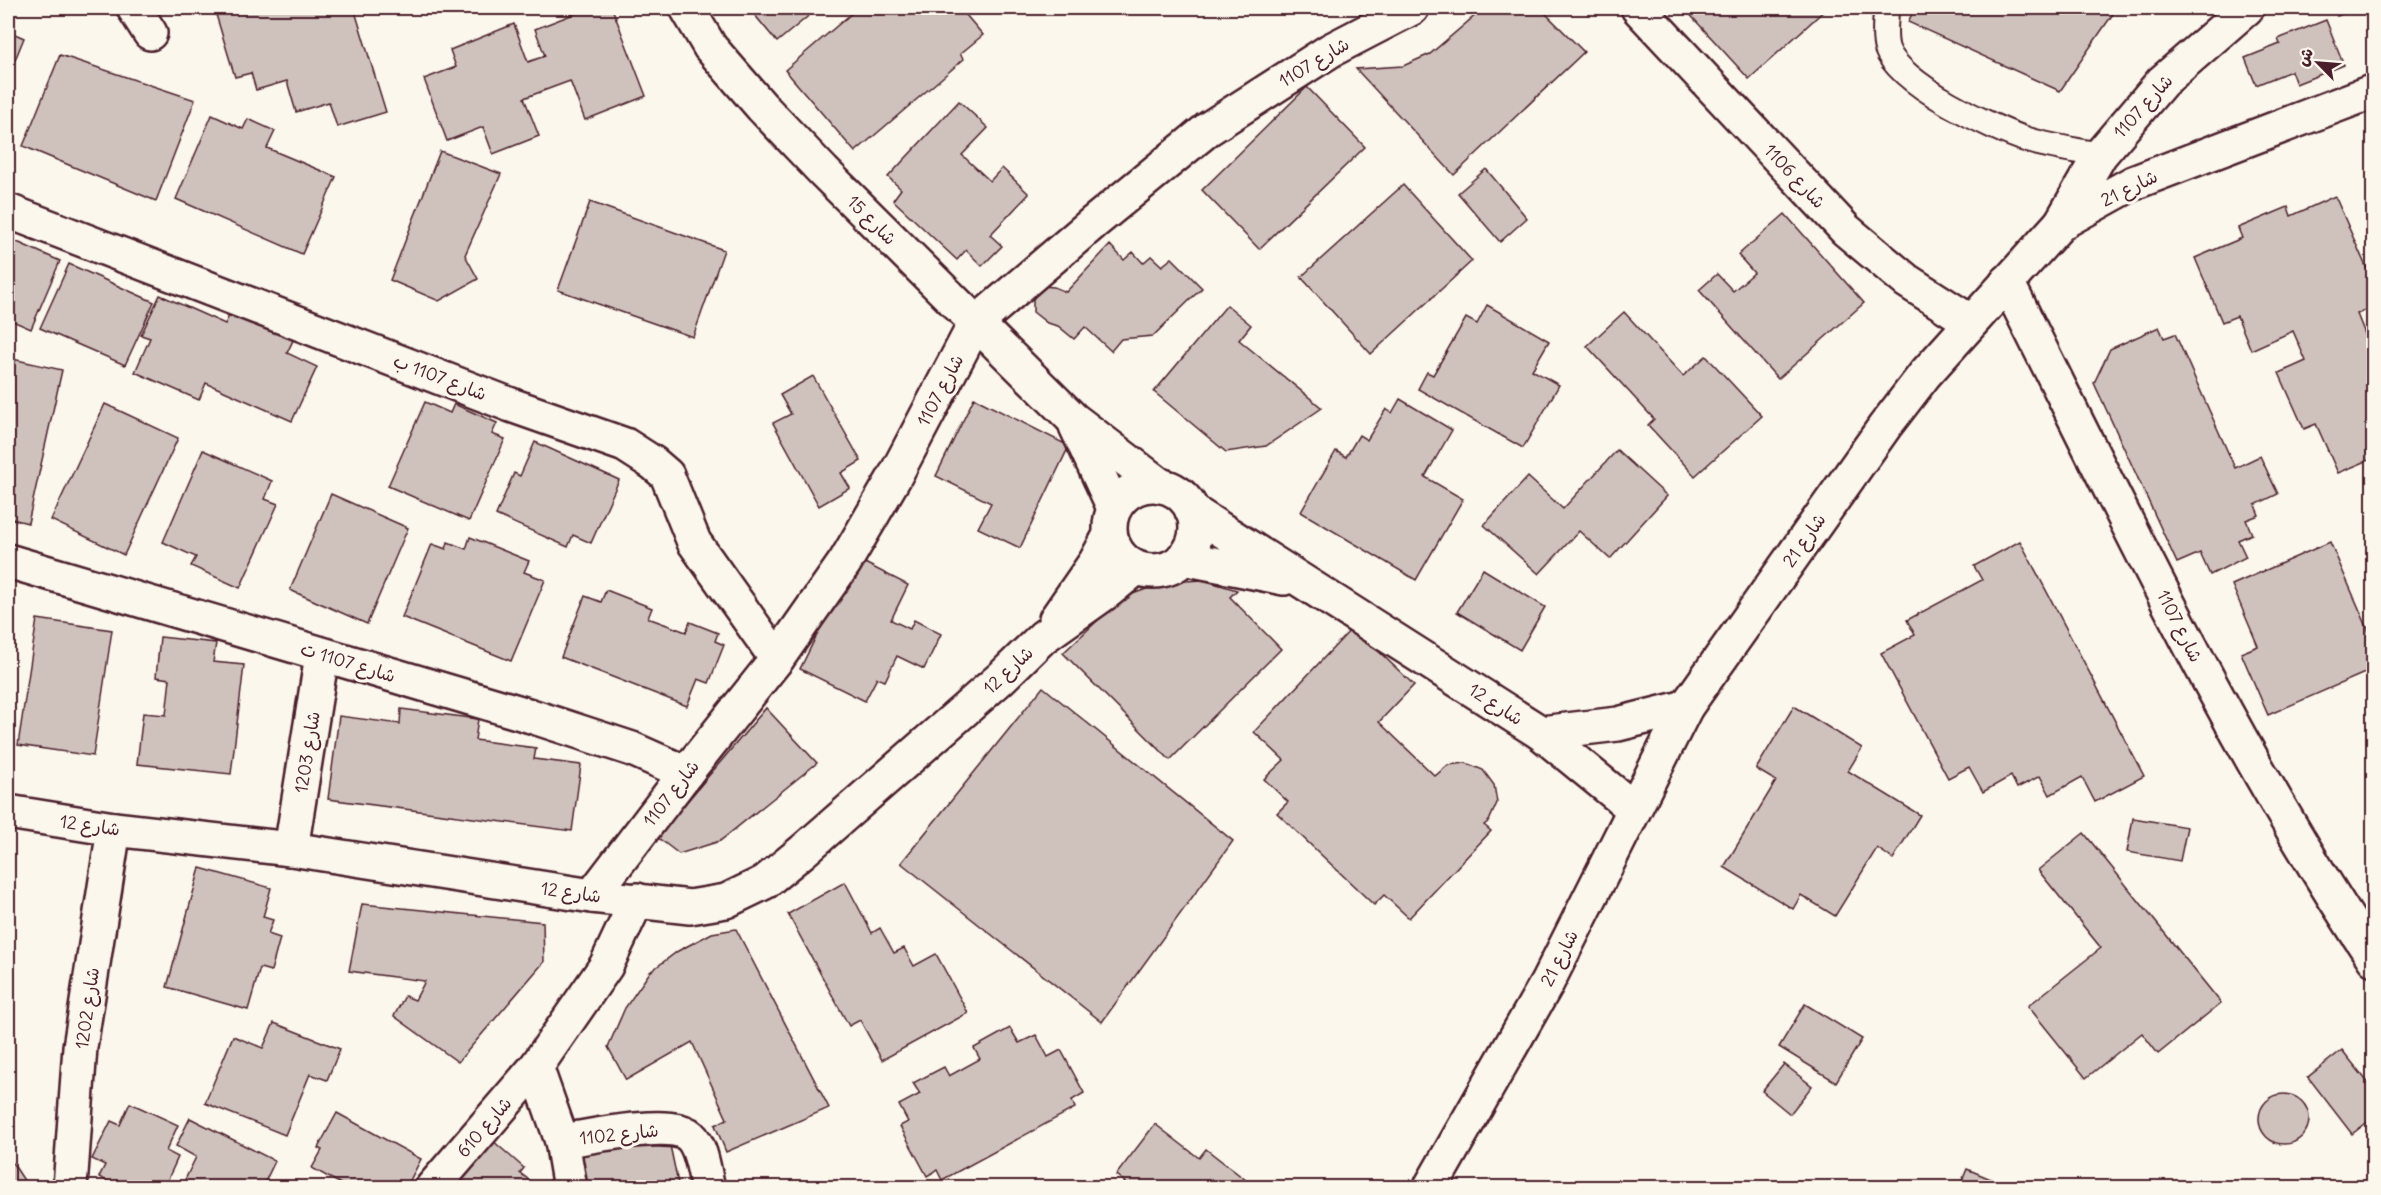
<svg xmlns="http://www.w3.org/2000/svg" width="2381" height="1195" font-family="Delius,'Playpen Sans Arabic',sans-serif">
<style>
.building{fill:#cfc2bc;stroke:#4a1f2b;stroke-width:1.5}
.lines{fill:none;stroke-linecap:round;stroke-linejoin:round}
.lane-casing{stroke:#4a1f2b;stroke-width:28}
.street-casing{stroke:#4a1f2b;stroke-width:38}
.secondary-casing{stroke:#4a1f2b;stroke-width:38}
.lane{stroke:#fbf7ec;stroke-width:24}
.street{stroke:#fbf7ec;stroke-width:33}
.secondary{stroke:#fbf7ec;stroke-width:33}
.labels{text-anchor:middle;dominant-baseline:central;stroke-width:6;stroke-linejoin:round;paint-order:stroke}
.street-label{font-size:18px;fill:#4a1f2b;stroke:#fbf7ec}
</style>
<rect width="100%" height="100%" fill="#fbf7ec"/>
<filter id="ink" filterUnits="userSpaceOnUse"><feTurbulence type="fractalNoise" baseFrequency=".0167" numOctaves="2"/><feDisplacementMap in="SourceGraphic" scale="12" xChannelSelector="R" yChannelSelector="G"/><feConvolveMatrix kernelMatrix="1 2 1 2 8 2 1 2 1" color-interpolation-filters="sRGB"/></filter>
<g filter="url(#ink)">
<g class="building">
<polygon points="214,8 354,8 386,112 337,127 329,102 296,112 287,81 256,90 251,73 235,77"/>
<polygon points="403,8 422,8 405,13"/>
<polygon points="589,8 612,8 646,96 585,120 570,81 524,98 539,136 493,154 483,127 447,141 424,79 456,67 450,50 514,24 528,62 545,56 535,29"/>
<polygon points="749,8 818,8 777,42"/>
<polygon points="858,8 960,8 983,35 960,54 964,59 855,152 785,70"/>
<polygon points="1484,8 1540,8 1584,52 1454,175 1356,69 1403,66 1430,54"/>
<polygon points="1684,8 1827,8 1749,79"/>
<polygon points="1915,8 2117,8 2060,91 1908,22"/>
<polygon points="2334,8 2359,8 2337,16"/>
<polygon points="2326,20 2344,65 2296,84 2291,71 2256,85 2245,58 2280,44 2278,39"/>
<polygon points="8,31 24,38 8,77"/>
<polygon points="60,55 195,100 156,201 23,146"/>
<polygon points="1307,87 1365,147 1259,249 1202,190"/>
<polygon points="959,101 988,128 962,155 990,181 1002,168 1029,194 990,235 1002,246 982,266 966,250 957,260 893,200 901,189 888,177"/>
<polygon points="212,115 243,129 248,119 275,131 267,148 336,177 302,254 176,199"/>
<polygon points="440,151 501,174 465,255 478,279 439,301 390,280"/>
<polygon points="1486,169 1527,218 1500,242 1458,193"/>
<polygon points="1403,185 1472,261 1371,354 1301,277"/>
<polygon points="2335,196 2374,285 2374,307 2357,314 2367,339 2374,336 2374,458 2338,473 2316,424 2304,429 2279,373 2306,361 2293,331 2251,350 2237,316 2222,322 2195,258 2242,238 2238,228 2288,207 2291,216"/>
<polygon points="590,202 724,250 693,337 558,290"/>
<polygon points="1785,214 1864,303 1778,379 1699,290 1717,274 1733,291 1754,273 1738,255"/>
<polygon points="8,238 60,261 31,329 8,319"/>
<polygon points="1110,245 1124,260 1133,252 1143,263 1151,256 1162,266 1172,258 1202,288 1153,336 1121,339 1111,351 1085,327 1074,339 1058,326 1047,323 1033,312 1033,299 1042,286 1054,287 1066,292"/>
<polygon points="69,264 154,302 125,365 40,328"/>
<polygon points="160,295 225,324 235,304 297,332 287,353 317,367 292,421 206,383 199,400 135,372 150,338 141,335"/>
<polygon points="1227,305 1251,325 1239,340 1322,408 1266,446 1226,452 1154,392"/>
<polygon points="1487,305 1549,341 1532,370 1559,385 1523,448 1418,389 1427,372 1433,375 1466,318 1477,324"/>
<polygon points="1624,312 1683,376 1706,356 1762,416 1695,476 1648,425 1654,419 1587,346"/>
<polygon points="2159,327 2164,338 2175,334 2235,468 2260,456 2278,494 2255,505 2259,515 2246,520 2252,534 2238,540 2246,557 2210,575 2200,553 2177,563 2094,383 2110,349"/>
<polygon points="8,358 62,370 28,523 8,518"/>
<polygon points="813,376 861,461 841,473 850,488 819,506 773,423 791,414 780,395"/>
<polygon points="974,398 1069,446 1020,548 978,528 991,503 936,476"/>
<polygon points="1400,399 1452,430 1425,477 1463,499 1416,580 1301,512 1336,451 1346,457 1359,435 1367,440 1386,409 1392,413"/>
<polygon points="425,402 450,413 454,404 497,423 492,434 505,439 469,521 388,486"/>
<polygon points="105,404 178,438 124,555 51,520"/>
<polygon points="535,442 619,480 591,543 573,535 568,547 496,515 514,473 520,476"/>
<polygon points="203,450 272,481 265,499 278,504 240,588 191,566 196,557 163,542"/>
<polygon points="1617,450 1667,496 1610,559 1579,531 1539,574 1484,525 1528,477 1563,509"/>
<polygon points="331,494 408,528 367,624 290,590"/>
<polygon points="470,537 529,561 524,572 545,580 511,661 402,617 432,544 446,549 448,542 466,549"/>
<polygon points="2020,541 2144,776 2095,802 2082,777 2050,795 2040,776 2017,788 2011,776 1983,792 1969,767 1948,778 1881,653 1915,635 1907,620 1982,580 1974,566"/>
<polygon points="2330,542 2374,643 2374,669 2268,715 2241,653 2258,646 2232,585"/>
<polygon points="855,558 908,585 891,620 910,629 914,620 941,634 924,669 897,656 885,681 877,678 865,701 800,669"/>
<polygon points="1483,569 1545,607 1520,650 1457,612"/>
<polygon points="1203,580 1237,590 1230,597 1281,649 1170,760 1063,653 1097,621 1127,596 1166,582"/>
<polygon points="606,590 652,608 648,618 686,632 690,622 718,633 715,641 724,645 709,683 698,679 687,706 561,657 585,596 601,602"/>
<polygon points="37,619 112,630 93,756 18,745"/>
<polygon points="1353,627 1414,685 1379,722 1435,776 1448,765 1466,763 1483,770 1494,785 1497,803 1489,821 1484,825 1491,831 1409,918 1384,895 1374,905 1277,813 1288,802 1264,779 1284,760 1254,732"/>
<polygon points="160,637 216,643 213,662 244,665 231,774 137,764 143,713 166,715 170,679 156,677"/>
<polygon points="1043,687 1233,841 1102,1022 901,863"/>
<polygon points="1794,706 1862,748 1848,771 1920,815 1893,859 1877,848 1835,916 1801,895 1793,909 1724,867 1776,781 1756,769"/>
<polygon points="766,708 817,763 720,841 679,854 657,837"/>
<polygon points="401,709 478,719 475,740 536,748 534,759 581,765 572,831 328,799 339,716 400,724"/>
<polygon points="2133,818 2187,827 2180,861 2127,852"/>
<polygon points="2084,833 2221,1003 2158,1054 2142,1033 2086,1078 2028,1006 2101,948 2038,870"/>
<polygon points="200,868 271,888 263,917 273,920 268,934 280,938 271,971 260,968 248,1010 167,987"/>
<polygon points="845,882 872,933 880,928 894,953 904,948 914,966 936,954 968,1013 882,1060 860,1020 849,1026 788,914"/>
<polygon points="362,904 543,922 544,962 458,1062 394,1016 405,996 415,1000 425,981 349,971"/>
<polygon points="736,929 829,1108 726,1152 715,1125 727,1119 692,1042 626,1080 608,1047 625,1008 650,972 678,951 712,933"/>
<polygon points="1805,1004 1862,1039 1836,1082 1779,1047"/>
<polygon points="274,1023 340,1049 327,1080 310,1074 285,1135 205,1103 233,1036 263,1048"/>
<polygon points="1010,1028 1019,1043 1036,1035 1048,1057 1061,1050 1084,1093 1072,1100 1075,1108 942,1180 937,1170 927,1176 900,1126 908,1122 899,1105 920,1094 913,1083 944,1067 949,1076 980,1059 974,1048"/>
<polygon points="2342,1050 2374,1090 2374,1117 2352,1134 2308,1077"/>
<polygon points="1784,1064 1812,1086 1790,1114 1762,1091"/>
<circle cx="2284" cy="1119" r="25"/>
<polygon points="130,1103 178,1125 166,1151 178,1157 164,1188 104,1188 107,1181 99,1177 105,1165 92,1159 111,1121 120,1125"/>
<polygon points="337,1113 421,1159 406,1188 348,1188 312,1168 322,1150 318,1148"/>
<polygon points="190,1118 275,1161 262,1188 181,1188 196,1157 176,1146"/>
<polygon points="1155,1124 1199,1158 1206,1149 1256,1188 1120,1188 1125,1182 1116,1175"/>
<polygon points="667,1131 679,1188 579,1188 574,1166 583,1164 580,1149"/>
<polygon points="492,1140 524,1168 520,1173 540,1188 437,1188"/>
<polygon points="8,1156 29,1188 8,1188"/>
<polygon points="1967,1169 2012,1188 1959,1188"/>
</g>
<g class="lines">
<defs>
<path id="lane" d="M1886,8c0,13 -3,28 1,41 12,35 106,80 141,91 23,7 48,10 72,15"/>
<g id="street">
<polyline points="134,8 150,33"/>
<polyline points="1638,8 1846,230 1907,281 1971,322"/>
<polyline points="8,211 511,405 625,445 653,463 667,475 694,542 777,659"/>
<polyline points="2061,223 2100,155 2162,82 2247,8"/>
<path d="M2007,282c115,229 224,463 367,677"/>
<polyline points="8,561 531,716 632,749 686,773"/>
<polyline points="291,849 322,655"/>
<polyline points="592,896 686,773 777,659 845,562 894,478 975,324 1093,223 1208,129 1331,50 1412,8"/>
<polyline points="536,1067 562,1141 570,1188"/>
<path d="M562,1141c25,-4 110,-22 128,-5 12,11 14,36 18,52"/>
<polyline points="70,1188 80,1047 114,829"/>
<polyline points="432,1188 536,1067 606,966 637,900"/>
</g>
<g id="secondary">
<polyline points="687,8 710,47 762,107 824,172 1073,419 1161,486"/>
<polyline points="1076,426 1114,508"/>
<circle cx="1153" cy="528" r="43"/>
<polyline points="1192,511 1541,733 1634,809"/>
<polyline points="1183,558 1284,578"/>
<polyline points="1056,619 1096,561 1110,535"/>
<polyline points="1541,733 1618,724 1686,707"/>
<polyline points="8,812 114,829 291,849 592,896 690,907 726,901 765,882 803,851 1001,678 1043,637 1108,591 1136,568"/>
<polyline points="1430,1188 1547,983 1686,707 1885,426 1925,374 2061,223 2133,183 2374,91"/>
</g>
</defs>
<use href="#lane" class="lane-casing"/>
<use href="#street" class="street-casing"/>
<use href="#secondary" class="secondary-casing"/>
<use href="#lane" class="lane"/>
<use href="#street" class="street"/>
<use href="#secondary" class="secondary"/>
</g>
</g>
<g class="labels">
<g class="street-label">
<text transform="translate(1314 62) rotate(-31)">شارع 1107</text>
<text transform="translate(2143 106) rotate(-48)">شارع 1107</text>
<text transform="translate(1795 176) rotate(47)">شارع 1106</text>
<text transform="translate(2129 188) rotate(-26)">شارع 21</text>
<text transform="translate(872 220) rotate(45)">شارع 15</text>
<text transform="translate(440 377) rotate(21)">شارع 1107 ب</text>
<text transform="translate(940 390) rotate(-62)">شارع 1107</text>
<text transform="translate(1804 540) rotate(-55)">شارع 21</text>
<text transform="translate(2180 626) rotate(63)">شارع 1107</text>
<text transform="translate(348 662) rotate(17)">شارع 1107 ت</text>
<text transform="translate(1008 670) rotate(-43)">شارع 12</text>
<text transform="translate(1496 704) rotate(33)">شارع 12</text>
<text transform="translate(307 752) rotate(-81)">شارع 1203</text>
<text transform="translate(671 793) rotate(-52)">شارع 1107</text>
<text transform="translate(90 825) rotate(8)">شارع 12</text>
<text transform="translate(571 892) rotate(8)">شارع 12</text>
<text transform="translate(1559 958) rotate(-63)">شارع 21</text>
<text transform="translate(87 1008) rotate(-82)">شارع 1202</text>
<text transform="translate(484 1127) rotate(-49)">شارع 610</text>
<text transform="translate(619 1134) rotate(-6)">شارع 1102</text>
</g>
</g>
<rect width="2381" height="1195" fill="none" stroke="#fbf7ec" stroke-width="30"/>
<rect x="15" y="15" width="2351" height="1165" fill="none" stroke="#4a1f2b" stroke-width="2" filter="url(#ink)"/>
<g transform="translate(2318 63) rotate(295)" stroke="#fbf7ec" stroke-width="4.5" paint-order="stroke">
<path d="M0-4.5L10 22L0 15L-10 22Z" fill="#4a1f2b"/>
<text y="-9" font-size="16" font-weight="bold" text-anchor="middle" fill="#4a1f2b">ش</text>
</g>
</svg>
